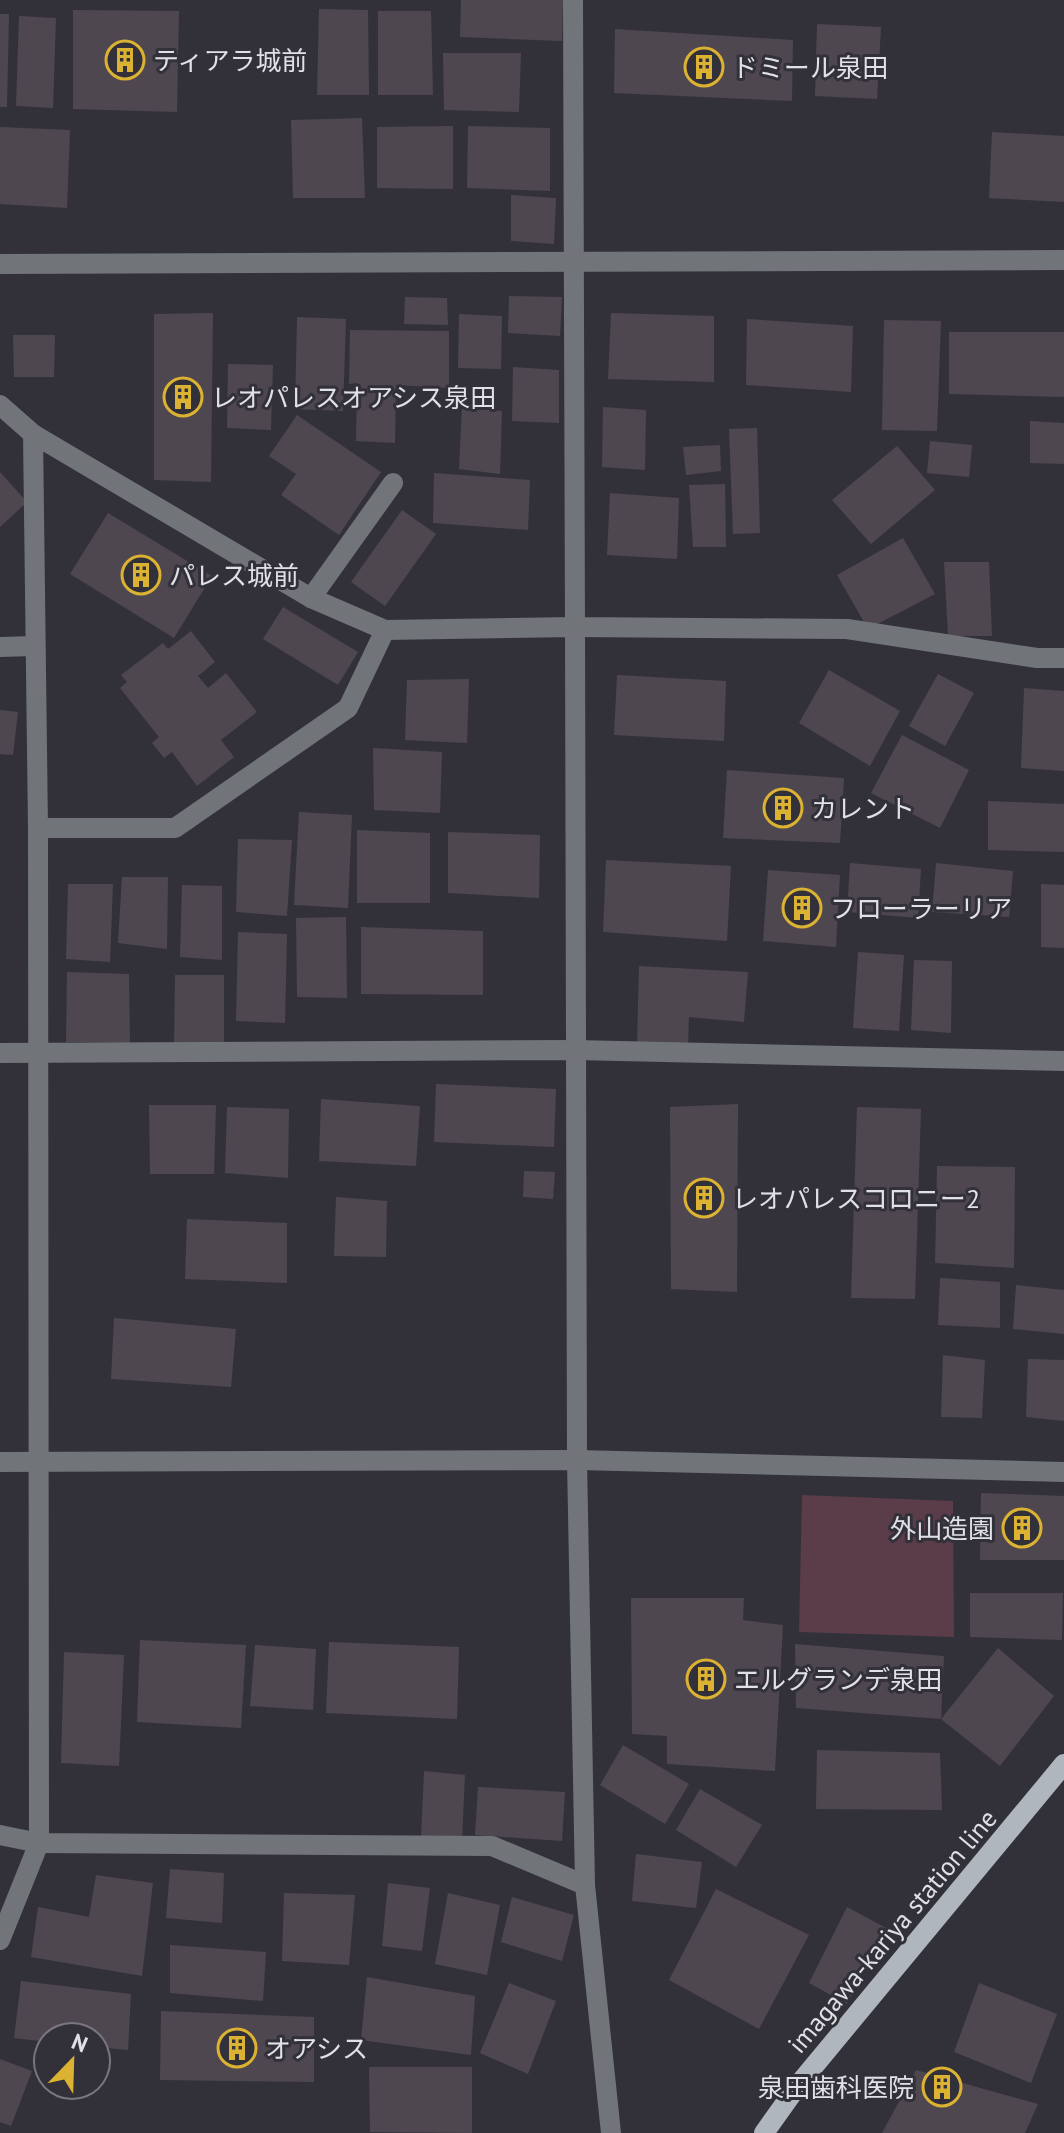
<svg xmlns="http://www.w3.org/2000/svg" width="1064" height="2133" font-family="'PT Sans','Noto Sans JP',sans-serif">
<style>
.green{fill:#5a3d49}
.building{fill:#4e474f}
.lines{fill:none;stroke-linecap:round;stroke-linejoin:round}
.minor{stroke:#717479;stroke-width:20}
.major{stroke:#b0b6be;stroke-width:20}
.labels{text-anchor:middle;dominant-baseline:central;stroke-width:6;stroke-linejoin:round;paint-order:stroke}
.poi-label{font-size:26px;fill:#e0e0e6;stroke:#32313a;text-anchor:start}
.street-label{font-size:26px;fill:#e0e0e6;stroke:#32313a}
</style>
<rect width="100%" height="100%" fill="#32313a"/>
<polygon class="green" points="802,1495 953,1501 954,1637 799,1632"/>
<g class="building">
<polygon points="461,0 563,0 562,41 460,37"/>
<polygon points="319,9 368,10 369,95 317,95"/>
<polygon points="73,10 179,11 177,112 73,109"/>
<polygon points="378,11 431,11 433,95 378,95"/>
<polygon points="0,14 9,14 7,107 0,107"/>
<polygon points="19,16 56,18 53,108 16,106"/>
<polygon points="817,24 881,27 877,99 815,96"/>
<polygon points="615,29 793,40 792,101 614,93"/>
<polygon points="443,53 521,53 519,112 444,110"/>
<polygon points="362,118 365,198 293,198 291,120"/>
<polygon points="453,126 453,189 377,188 377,127"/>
<polygon points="468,126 550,128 550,191 467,188"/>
<polygon points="0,127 70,130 67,208 0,204"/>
<polygon points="992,132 1064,136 1064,202 989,198"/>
<polygon points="511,195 556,198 554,244 511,241"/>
<polygon points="509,296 562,297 560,336 508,333"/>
<polygon points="405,297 447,298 448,325 404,324"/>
<polygon points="213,313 211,482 154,480 154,314"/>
<polygon points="611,313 714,316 714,382 608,379"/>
<polygon points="459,314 502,316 501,369 458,368"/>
<polygon points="297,317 346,319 343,411 295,409"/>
<polygon points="747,319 853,326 851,392 746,385"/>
<polygon points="884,320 941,321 937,431 882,430"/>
<polygon points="350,330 449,331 449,388 396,385 395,443 356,441 357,383 349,384"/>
<polygon points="949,332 1064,332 1064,397 949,394"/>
<polygon points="13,335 55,335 54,377 14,377"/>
<polygon points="228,364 273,365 271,430 227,428"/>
<polygon points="513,367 559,370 559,423 512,421"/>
<polygon points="603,407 646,410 645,470 602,467"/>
<polygon points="462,408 502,411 500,474 459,469"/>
<polygon points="297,415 381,472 339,535 281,495 296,474 269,456"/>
<polygon points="1030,421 1064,423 1064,464 1030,463"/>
<polygon points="757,428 760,533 733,534 729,429"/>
<polygon points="930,441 972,445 969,477 927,473"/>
<polygon points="720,445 721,471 686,475 683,447"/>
<polygon points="897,446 935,490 871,544 832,500"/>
<polygon points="0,472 27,502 0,527"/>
<polygon points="434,473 530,480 528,530 433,523"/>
<polygon points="725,484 726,547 693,547 689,485"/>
<polygon points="610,493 679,498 677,559 607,555"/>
<polygon points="402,510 436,534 385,606 351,582"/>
<polygon points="108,513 212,576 174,638 70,574"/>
<polygon points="903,538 935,594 868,629 837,575"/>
<polygon points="944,562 989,562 992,636 948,636"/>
<polygon points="283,607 358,652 338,685 263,639"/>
<polygon points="191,631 215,662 198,676 208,688 226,673 257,712 221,740 234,757 197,786 172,752 164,758 152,743 159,737 120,688 127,682 121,675 163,643 168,649"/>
<polygon points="829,670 900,711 870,766 799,723"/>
<polygon points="938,674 974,693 945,746 909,726"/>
<polygon points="617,675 726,681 724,741 614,735"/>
<polygon points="469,679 467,743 405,740 407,680"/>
<polygon points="1024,688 1064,691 1064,771 1021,768"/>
<polygon points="0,710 18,712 13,755 0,754"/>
<polygon points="902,735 969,770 940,828 871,793"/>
<polygon points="373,748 442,752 440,813 374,810"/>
<polygon points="727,770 844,778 840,843 723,838"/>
<polygon points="988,801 1064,804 1064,852 988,850"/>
<polygon points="299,812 352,815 348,908 294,905"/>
<polygon points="357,830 430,833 430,903 357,903"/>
<polygon points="448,832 540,835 539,898 448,893"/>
<polygon points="238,839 292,840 287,916 236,912"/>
<polygon points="606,860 731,866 727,941 603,932"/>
<polygon points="850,863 921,869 918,918 847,912"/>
<polygon points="936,863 1013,871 1009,917 932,912"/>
<polygon points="768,870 840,875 836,947 763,941"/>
<polygon points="122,877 168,877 167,949 118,943"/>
<polygon points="68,884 113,884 110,962 66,959"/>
<polygon points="1041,884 1064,885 1064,948 1041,947"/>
<polygon points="182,885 222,886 222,960 180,957"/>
<polygon points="346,917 347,998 297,997 296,918"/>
<polygon points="361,927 483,931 483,995 361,994"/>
<polygon points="238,932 287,934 285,1023 236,1021"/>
<polygon points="858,952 904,955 899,1031 853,1028"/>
<polygon points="914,960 952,961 951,1033 911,1030"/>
<polygon points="639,966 748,972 744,1022 689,1017 688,1048 637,1046"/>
<polygon points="67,972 129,974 130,1043 66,1042"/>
<polygon points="175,975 224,975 224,1047 174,1045"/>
<polygon points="436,1084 556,1089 554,1147 434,1142"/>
<polygon points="321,1099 420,1106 416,1166 319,1161"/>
<polygon points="738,1104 737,1292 671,1289 670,1107"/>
<polygon points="149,1105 216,1105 214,1174 150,1174"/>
<polygon points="227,1107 289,1109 288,1178 225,1173"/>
<polygon points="857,1107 921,1109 915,1299 851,1298"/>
<polygon points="937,1166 1015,1167 1014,1268 935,1263"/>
<polygon points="524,1171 555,1172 553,1199 523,1197"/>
<polygon points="336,1197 387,1201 386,1257 334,1256"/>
<polygon points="187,1219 287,1223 287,1283 185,1279"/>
<polygon points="940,1278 1000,1282 1000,1328 938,1325"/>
<polygon points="1016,1285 1064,1290 1064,1334 1013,1329"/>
<polygon points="114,1318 236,1329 231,1387 111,1379"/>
<polygon points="943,1355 985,1360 982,1418 941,1417"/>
<polygon points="1028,1359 1064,1360 1064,1421 1026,1417"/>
<polygon points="981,1493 1064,1496 1064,1560 980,1560"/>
<polygon points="970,1593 1063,1593 1062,1640 970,1637"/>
<polygon points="631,1598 744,1598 743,1620 783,1625 775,1771 667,1764 667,1736 632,1734"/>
<polygon points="140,1640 246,1645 241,1728 137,1722"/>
<polygon points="329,1642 459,1647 457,1719 326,1713"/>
<polygon points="795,1644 944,1656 941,1719 796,1708"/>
<polygon points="255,1645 316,1649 313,1710 250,1706"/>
<polygon points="998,1648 1054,1696 1000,1766 941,1719"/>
<polygon points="64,1652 124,1655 119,1766 61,1763"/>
<polygon points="623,1745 689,1784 665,1824 600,1785"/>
<polygon points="817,1750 940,1753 942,1810 816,1809"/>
<polygon points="424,1771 465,1775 462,1841 421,1838"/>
<polygon points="478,1787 565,1792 562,1841 475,1835"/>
<polygon points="700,1789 762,1825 736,1867 676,1830"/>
<polygon points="636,1854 702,1862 696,1908 632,1901"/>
<polygon points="170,1869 224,1873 222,1923 166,1918"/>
<polygon points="96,1875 153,1883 142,1976 31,1957 38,1907 89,1917"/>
<polygon points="388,1883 430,1888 422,1951 382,1946"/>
<polygon points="716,1889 809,1935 759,2029 669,1980"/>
<polygon points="284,1893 355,1895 349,1965 282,1961"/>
<polygon points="448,1893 500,1905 487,1975 435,1964"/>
<polygon points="512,1897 574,1915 562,1961 501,1942"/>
<polygon points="847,1907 886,1928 847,2004 809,1983"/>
<polygon points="170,1945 266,1952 263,2001 170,1993"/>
<polygon points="367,1977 475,1996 471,2055 361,2040"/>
<polygon points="21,1981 131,1994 128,2050 96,2047 96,2037 48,2037 48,2042 14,2038"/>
<polygon points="509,1983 556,2001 528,2074 480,2053"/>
<polygon points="979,1983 1057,2014 1031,2083 954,2052"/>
<polygon points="161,2011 314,2017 314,2082 160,2080"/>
<polygon points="0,2059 32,2071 11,2126 0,2122"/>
<polygon points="369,2067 472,2067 472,2133 370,2132"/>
<polygon points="916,2070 1038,2104 1025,2133 882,2133"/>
</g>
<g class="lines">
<g class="minor">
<polyline points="573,0 575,627 847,629 1037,658 1064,658"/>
<polyline points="0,264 1064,260"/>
<polyline points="0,405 33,434 38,828 39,1843 0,1940"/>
<polyline points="33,434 311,598 385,630 575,627 577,1460 585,1885 611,2133"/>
<polyline points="311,598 393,483"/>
<polyline points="0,647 34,646"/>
<polyline points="38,828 175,828 348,708 385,630"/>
<polyline points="0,1053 575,1050 1064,1061"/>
<polyline points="0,1462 577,1460 1064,1472"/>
<polyline points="0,1835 39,1843 492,1846 585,1885"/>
</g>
<polyline class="major" points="764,2133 799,2084 1064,1764"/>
</g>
<defs>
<symbol id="building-ring" viewBox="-11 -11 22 22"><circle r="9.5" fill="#32313a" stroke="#dcb233" stroke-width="1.5"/><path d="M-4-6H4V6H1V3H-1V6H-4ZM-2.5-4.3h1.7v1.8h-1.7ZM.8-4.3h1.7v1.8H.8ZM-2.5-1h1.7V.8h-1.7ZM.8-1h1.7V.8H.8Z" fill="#dcb233"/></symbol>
</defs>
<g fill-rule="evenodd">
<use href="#building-ring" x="103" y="38" width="44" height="44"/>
<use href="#building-ring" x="682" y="45" width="44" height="44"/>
<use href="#building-ring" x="161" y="375" width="44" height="44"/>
<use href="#building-ring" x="119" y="553" width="44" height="44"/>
<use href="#building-ring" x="761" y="786" width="44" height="44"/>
<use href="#building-ring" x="780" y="886" width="44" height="44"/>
<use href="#building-ring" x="682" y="1176" width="44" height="44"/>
<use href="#building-ring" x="1000" y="1506" width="44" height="44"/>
<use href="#building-ring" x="684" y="1657" width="44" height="44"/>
<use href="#building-ring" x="215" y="2026" width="44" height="44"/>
<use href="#building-ring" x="920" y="2065" width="44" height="44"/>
</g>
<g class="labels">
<g class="poi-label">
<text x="153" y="60">ティアラ城前</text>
<text x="732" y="67">ドミール泉田</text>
<text x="211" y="397">レオパレスオアシス泉田</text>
<text x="169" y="575">パレス城前</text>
<text x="811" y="808">カレント</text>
<text x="830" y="908">フローラーリア</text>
<text x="732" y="1198">レオパレスコロニー2</text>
<text x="994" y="1528" text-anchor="end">外山造園</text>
<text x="734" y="1679">エルグランデ泉田</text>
<text x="265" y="2048">オアシス</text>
<text x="914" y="2087" text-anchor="end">泉田歯科医院</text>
</g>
<g class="street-label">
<text transform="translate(892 1931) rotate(-50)">imagawa-kariya station line</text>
</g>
</g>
<g transform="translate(72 2061) rotate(23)"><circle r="38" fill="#32313a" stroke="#78777f" stroke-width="2"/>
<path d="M0-6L14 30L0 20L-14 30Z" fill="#dcb233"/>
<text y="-12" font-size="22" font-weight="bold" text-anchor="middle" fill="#e0e0e6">N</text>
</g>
</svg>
